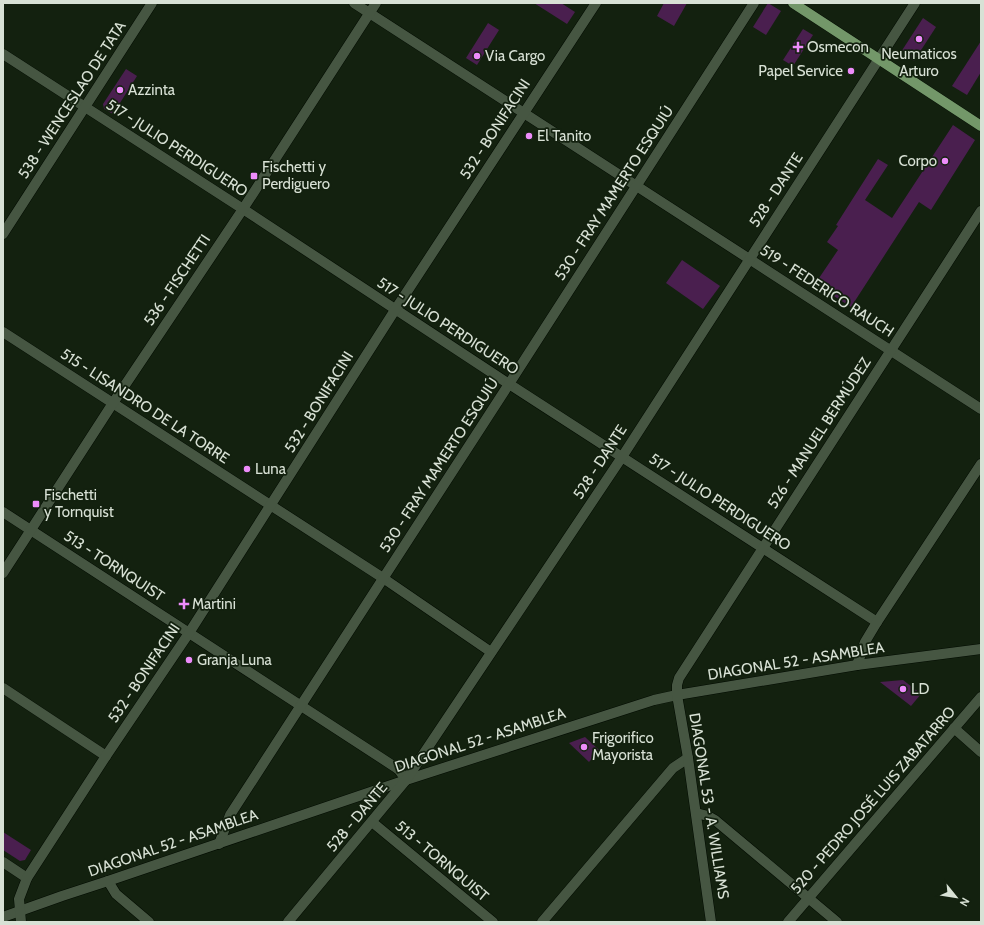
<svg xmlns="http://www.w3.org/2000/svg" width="984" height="925" font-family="Cabin,sans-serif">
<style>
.building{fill:#4a1f4f}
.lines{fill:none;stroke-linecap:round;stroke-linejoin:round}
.minor-casing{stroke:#020b00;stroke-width:11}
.major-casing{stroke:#020b00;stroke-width:11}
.minor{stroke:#465642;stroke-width:10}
.major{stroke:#739769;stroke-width:10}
.poi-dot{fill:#ed8cfa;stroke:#13210f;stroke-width:1.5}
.labels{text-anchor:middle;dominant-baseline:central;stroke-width:3.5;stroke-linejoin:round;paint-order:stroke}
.poi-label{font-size:15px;fill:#d8e1d5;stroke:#13210f;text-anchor:start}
.street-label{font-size:15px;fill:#d8e1d5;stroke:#13210f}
</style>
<rect width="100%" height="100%" fill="#13210f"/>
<g class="building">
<polygon points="534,3 561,3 575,12 567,24"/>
<polygon points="664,3 687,3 674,26 657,16"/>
<polygon points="768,3 781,11 766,35 753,27"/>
<polygon points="923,18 936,27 914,61 901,52"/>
<polygon points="488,23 499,30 477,65 466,58"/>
<polygon points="803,29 813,35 793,66 783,60"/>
<polygon points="981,41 981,72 967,95 952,86"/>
<polygon points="126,69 137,76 113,114 104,109 103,104"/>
<polygon points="953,125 975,140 931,210 919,202 851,307 815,284 838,250 827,242 838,226 836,225 878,159 888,165 865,200 892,218"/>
<polygon points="682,260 720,286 703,309 666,283"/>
<polygon points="903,680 921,694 911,706 880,682"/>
<polygon points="585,737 599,750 589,762 569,743"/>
<polygon points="3,832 31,850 25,860 20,861 3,850"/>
</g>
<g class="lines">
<defs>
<g id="minor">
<polyline points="354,3 981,409"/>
<polyline points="3,54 243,209 509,384 877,622"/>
<polyline points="3,234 152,3"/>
<polyline points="3,332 383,578 491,652"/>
<polyline points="3,512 395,767 399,770 406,780"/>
<polyline points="3,573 113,403 243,209 376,3"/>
<polyline points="857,665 865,642 877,622 981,464"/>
<polyline points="3,688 106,756"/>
<polyline points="954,728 981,752"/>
<polyline points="696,813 708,816 715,820 837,922"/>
<polyline points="372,822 493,922"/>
<polyline points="219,844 230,815 509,384 754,3"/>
<polyline points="3,862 27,878"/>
<polyline points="108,881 116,894 149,922"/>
<polyline points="3,917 62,896 108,881 406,780 654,700 677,695 857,665 981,649"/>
<polyline points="21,922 19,899 27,878 106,756 189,633 395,310 596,3"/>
<polyline points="288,922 406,780 622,457 915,3"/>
<polyline points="542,922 673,768 688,758"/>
<polyline points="711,922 688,758 677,695 677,685 679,678 981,211"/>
<polyline points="788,922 981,697"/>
</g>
<polyline id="major" points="793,3 981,126"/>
</defs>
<use href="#minor" class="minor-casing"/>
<use href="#major" class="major-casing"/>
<use href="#minor" class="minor"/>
<use href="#major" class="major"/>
</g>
<g class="poi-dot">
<circle cx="919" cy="39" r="4"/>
<path d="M796 41h4v4h4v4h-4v4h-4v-4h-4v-4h4z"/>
<circle cx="477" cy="56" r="4"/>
<circle cx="851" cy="71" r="4"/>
<circle cx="120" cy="90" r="4"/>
<circle cx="529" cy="136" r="4"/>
<circle cx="945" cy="161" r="4"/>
<rect x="250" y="172" width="8" height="8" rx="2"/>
<circle cx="247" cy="469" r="4"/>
<rect x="32" y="500" width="8" height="8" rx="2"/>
<path d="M182 598h4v4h4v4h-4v4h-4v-4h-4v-4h4z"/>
<circle cx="189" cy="660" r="4"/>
<circle cx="903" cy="689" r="4"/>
<circle cx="584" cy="747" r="4"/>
</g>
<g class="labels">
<g class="poi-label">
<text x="807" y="47">Osmecon</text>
<text x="919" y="54" text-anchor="middle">Neumaticos<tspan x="919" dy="17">Arturo</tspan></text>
<text x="485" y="56">Via Cargo</text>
<text x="843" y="71" text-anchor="end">Papel Service</text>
<text x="128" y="90">Azzinta</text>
<text x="537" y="136">El Tanito</text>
<text x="937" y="161" text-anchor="end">Corpo</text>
<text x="262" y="167">Fischetti y<tspan x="262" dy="17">Perdiguero</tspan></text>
<text x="255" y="469">Luna</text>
<text x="44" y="495">Fischetti<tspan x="44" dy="17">y Tornquist</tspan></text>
<text x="192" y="604">Martini</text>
<text x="197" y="660">Granja Luna</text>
<text x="911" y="689">LD</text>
<text x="592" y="738">Frigorifico<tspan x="592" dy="17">Mayorista</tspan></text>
</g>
<g class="street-label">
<text transform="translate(72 100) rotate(-57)">538 - WENCESLAO DE TATA</text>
<text transform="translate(495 129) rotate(-57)">532 - BONIFACINI</text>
<text transform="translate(177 148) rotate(33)">517 - JULIO PERDIGUERO</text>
<text transform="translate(776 190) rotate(-57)">528 - DANTE</text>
<text transform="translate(614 193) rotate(-57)">530 - FRAY MAMERTO ESQUIÚ</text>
<text transform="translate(177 280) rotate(-56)">536 - FISCHETTI</text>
<text transform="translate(827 291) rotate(33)">519 - FEDERICO RAUCH</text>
<text transform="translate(448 326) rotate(33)">517 - JULIO PERDIGUERO</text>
<text transform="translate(319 402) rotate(-58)">532 - BONIFACINI</text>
<text transform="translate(145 406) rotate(33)">515 - LISANDRO DE LA TORRE</text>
<text transform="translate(819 433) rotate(-57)">526 - MANUEL BERMÚDEZ</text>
<text transform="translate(600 462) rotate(-57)">528 - DANTE</text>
<text transform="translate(439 465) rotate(-57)">530 - FRAY MAMERTO ESQUIÚ</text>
<text transform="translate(720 502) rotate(33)">517 - JULIO PERDIGUERO</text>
<text transform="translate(114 566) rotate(33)">513 - TORNQUIST</text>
<text transform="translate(796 661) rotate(-9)">DIAGONAL 52 - ASAMBLEA</text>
<text transform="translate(144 673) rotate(-56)">532 - BONIFACINI</text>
<text transform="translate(480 740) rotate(-18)">DIAGONAL 52 - ASAMBLEA</text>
<text transform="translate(873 800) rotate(-49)">520 - PEDRO JOSÉ LUIS ZABATARRO</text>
<text transform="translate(709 806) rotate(81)">DIAGONAL 53 - A. WILLIAMS</text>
<text transform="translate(357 817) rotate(-50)">528 - DANTE</text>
<text transform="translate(173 843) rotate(-19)">DIAGONAL 52 - ASAMBLEA</text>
<text transform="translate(442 861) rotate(40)">513 - TORNQUIST</text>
</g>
</g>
<rect width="984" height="925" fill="none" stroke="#d8e1d5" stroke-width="8"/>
<g transform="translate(956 897) rotate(120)" stroke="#13210f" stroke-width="3" paint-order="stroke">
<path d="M0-3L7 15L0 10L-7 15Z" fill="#d8e1d5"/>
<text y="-6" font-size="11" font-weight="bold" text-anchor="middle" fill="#d8e1d5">N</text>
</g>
</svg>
